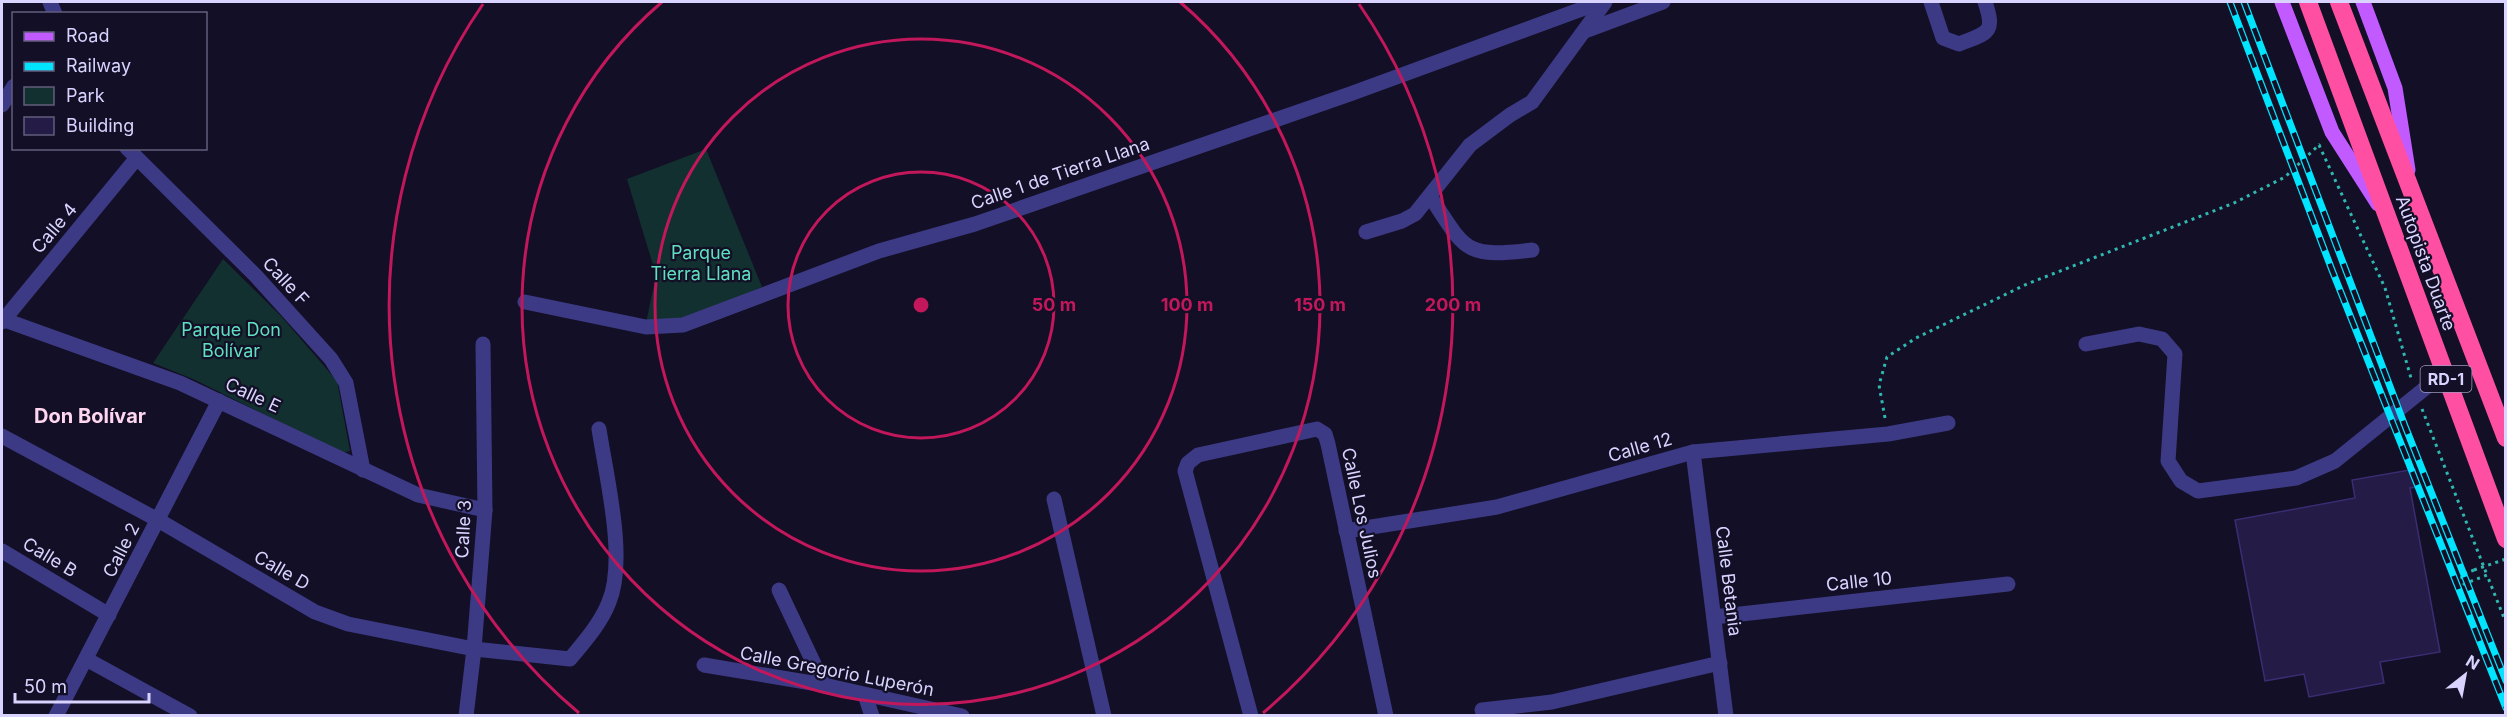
<svg xmlns="http://www.w3.org/2000/svg" width="2507" height="717" font-family="Inter,sans-serif">
<style>
.green{fill:#12302f}
.building{fill:#241b47;stroke:#3b2d73;stroke-width:1.5}
.lines{fill:none;stroke-linecap:round;stroke-linejoin:round}
.path{stroke:#2fb8b0;stroke-width:3;stroke-dasharray:3 4.5;stroke-linecap:butt}
.minor{stroke:#3d3a85;stroke-width:15}
.major{stroke:#c25bff;stroke-width:15}
.highway{stroke:#ff4fa3;stroke-width:18}
.rail-casing{stroke:#00e5ff;stroke-width:7}
.rail{stroke:#130f26;stroke-width:4.5;stroke-dasharray:14;stroke-linecap:butt}
.path-bridge{stroke:#2fb8b0;stroke-width:3;stroke-dasharray:3 4.5;stroke-linecap:butt}
.ring{fill:none;stroke:#c2185b;stroke-width:3}
.labels{text-anchor:middle;dominant-baseline:central;stroke-width:4.5;stroke-linejoin:round;paint-order:stroke}
.shield{fill:#130f26;stroke:#9e99be;stroke-width:1.5}
.shield-label{font-size:16px;font-weight:bold;fill:#d9d4ff}
.street-label{font-size:18px;fill:#d9d4ff;stroke:#130f26}
.park-label{font-size:18px;fill:#5fe0c0;stroke:#130f26}
.neighbourhood-label{font-size:20px;font-weight:bold;fill:#ffd6f0;stroke:#130f26}
.centre{fill:#c2185b;stroke:#130f26;stroke-width:3}
.ring-label{font-size:18px;text-anchor:middle;font-weight:bold;fill:#c2185b;stroke:#130f26;stroke-width:4.5;stroke-linejoin:round;paint-order:stroke}
</style>
<rect width="100%" height="100%" fill="#130f26"/>
<g class="green">
<polygon points="706,149 762,287 687,319 646,323 656,275 627,179"/>
<polygon points="223,259 281,316 337,381 350,451 342,453 193,379 153,363"/>
</g>
<polygon class="building" points="2415,469 2418,487 2410,488 2440,652 2380,662 2384,683 2309,697 2304,674 2265,681 2235,520 2355,498 2352,480"/>
<g class="lines">
<g class="path">
<polyline points="2319,145 2385,288 2411,378"/>
<polyline points="2422,409 2487,575"/>
<polyline points="1885,418 1879,385 1887,357 1916,338 2027,284 2234,203 2285,177 2320,144"/>
<polyline points="2474,570 2461,575 2464,584 2487,575 2506,623"/>
</g>
<g class="minor">
<polyline points="50,2 55,14"/>
<path d="M1931,2l12,36 16,6c28,-11 37,-10 26,-42"/>
<polyline points="1585,31 1663,2"/>
<polyline points="2,105 14,86"/>
<polyline points="127,148 256,276 331,359 346,383 363,470"/>
<path d="M1430,196c36,55 34,62 102,54"/>
<polyline points="1366,232 1402,221 1415,214 1470,145 1510,115 1532,102 1605,2"/>
<polyline points="525,302 646,327 683,325 879,251 975,224 1350,94 1601,2"/>
<polyline points="2,319 180,383 418,495 485,510"/>
<polyline points="2,322 136,159"/>
<polyline points="2086,344 2139,334 2162,339 2175,354 2168,461 2181,481 2198,491 2296,478 2335,461 2444,373"/>
<path d="M2,436l156,84 157,92 33,12 126,25 96,10c14,-17 31,-36 39,-57 18,-43 -3,-126 -10,-173"/>
<polyline points="1693,452 1726,716"/>
<polyline points="1054,499 1104,716"/>
<polyline points="1346,531 1497,507 1693,452 1888,434 1948,423"/>
<polyline points="2,551 109,615"/>
<polyline points="779,590 824,685"/>
<polyline points="1714,617 2008,584"/>
<polyline points="86,659 190,716"/>
<polyline points="704,665 824,685 962,716"/>
<polyline points="865,695 872,716"/>
<polyline points="1482,710 1552,702 1720,663"/>
<polyline points="56,716 219,401"/>
<polyline points="466,716 474,649 485,510 483,344"/>
<polyline points="1251,716 1185,471 1188,463 1198,455 1317,429 1325,434 1328,444 1386,716"/>
</g>
<g class="major">
<polyline points="2282,2 2332,132 2378,204"/>
<polyline points="2363,2 2395,88 2408,170"/>
</g>
<g class="highway">
<polyline points="2308,2 2506,539"/>
<polyline points="2339,2 2506,438"/>
</g>
<defs>
<g id="rail">
<polyline points="2230,2 2332,270 2506,708"/>
<polyline points="2244,2 2405,426 2506,681"/>
</g>
</defs>
<use href="#rail" class="rail-casing"/>
<use href="#rail" class="rail"/>
<polyline class="path-bridge" points="2474,570 2506,559"/>
</g>
<g class="ring">
<circle cx="921" cy="305" r="133"/>
<circle cx="921" cy="305" r="266"/>
<path d="M1180 2A399 399 0 1 1 662 2"/>
<path d="M579 713A532 532 0 0 1 483 4M1359 4A532 532 0 0 1 1263 713"/>
</g>
<g class="labels">
<rect class="shield" x="2420.5" y="366" width="51" height="26" rx="4.5"/>
<g class="shield-label">
<text x="2446" y="379">RD-1</text>
</g>
<g class="street-label">
<text transform="translate(1060 173) rotate(-19)">Calle 1 de Tierra Llana</text>
<text transform="translate(54 228) rotate(-50)">Calle 4</text>
<text transform="translate(2426 263) rotate(70)">Autopista Duarte</text>
<text transform="translate(286 281) rotate(47)">Calle F</text>
<text transform="translate(253 395) rotate(25)">Calle E</text>
<text transform="translate(1640 447) rotate(-16)">Calle 12</text>
<text transform="translate(1362 513) rotate(78)">Calle Los Julios</text>
<text transform="translate(463 529) rotate(-87)">Calle 3</text>
<text transform="translate(121 550) rotate(-63)">Calle 2</text>
<text transform="translate(50 557) rotate(31)">Calle B</text>
<text transform="translate(282 570) rotate(30)">Calle D</text>
<text transform="translate(1729 581) rotate(83)">Calle Betania</text>
<text transform="translate(1859 581) rotate(-6)">Calle 10</text>
<text transform="translate(837 671) rotate(11)">Calle Gregorio Luperón</text>
</g>
<g class="park-label">
<text x="701" y="252">Parque<tspan x="701" dy="21">Tierra Llana</tspan></text>
<text x="231" y="329">Parque Don<tspan x="231" dy="21">Bolívar</tspan></text>
</g>
<g class="neighbourhood-label">
<text x="90" y="416">Don Bolívar</text>
</g>
</g>
<circle cx="921" cy="305" r="9" class="centre"/>
<g class="ring-label">
<text x="1054" y="311">50 m</text>
<text x="1187" y="311">100 m</text>
<text x="1320" y="311">150 m</text>
<text x="1453" y="311">200 m</text>
</g>
<rect width="2507" height="717" fill="none" stroke="#d9d4ff" stroke-width="6"/>
<rect x="12" y="12" width="195" height="138" fill="#130f26" stroke="#625e7d" stroke-width="1.5"/>
<rect x="24" y="32" width="30" height="9" fill="#c25bff" stroke="#625e7d" stroke-width="1.5"/>
<text x="66" y="42" font-size="18" fill="#d9d4ff">Road</text>
<rect x="24" y="62" width="30" height="9" fill="#00e5ff" stroke="#625e7d" stroke-width="1.5"/>
<text x="66" y="72" font-size="18" fill="#d9d4ff">Railway</text>
<rect x="24" y="87" width="30" height="18" fill="#12302f" stroke="#625e7d" stroke-width="1.5"/>
<text x="66" y="102" font-size="18" fill="#d9d4ff">Park</text>
<rect x="24" y="117" width="30" height="18" fill="#241b47" stroke="#625e7d" stroke-width="1.5"/>
<text x="66" y="132" font-size="18" fill="#d9d4ff">Building</text>
<g transform="translate(2465 675) rotate(31)" stroke="#130f26" stroke-width="4.5" paint-order="stroke">
<path d="M0-4.5L10 22L0 15L-10 22Z" fill="#d9d4ff"/>
<text y="-9" font-size="16" font-weight="bold" text-anchor="middle" fill="#d9d4ff">N</text>
</g>
<path d="M15 693v9h134v-9" fill="none" stroke="#d9d4ff" stroke-width="3"/>
<text x="24" y="693" font-size="18" fill="#d9d4ff" stroke="#130f26" stroke-width="4.5" paint-order="stroke">50 m</text>
</svg>
